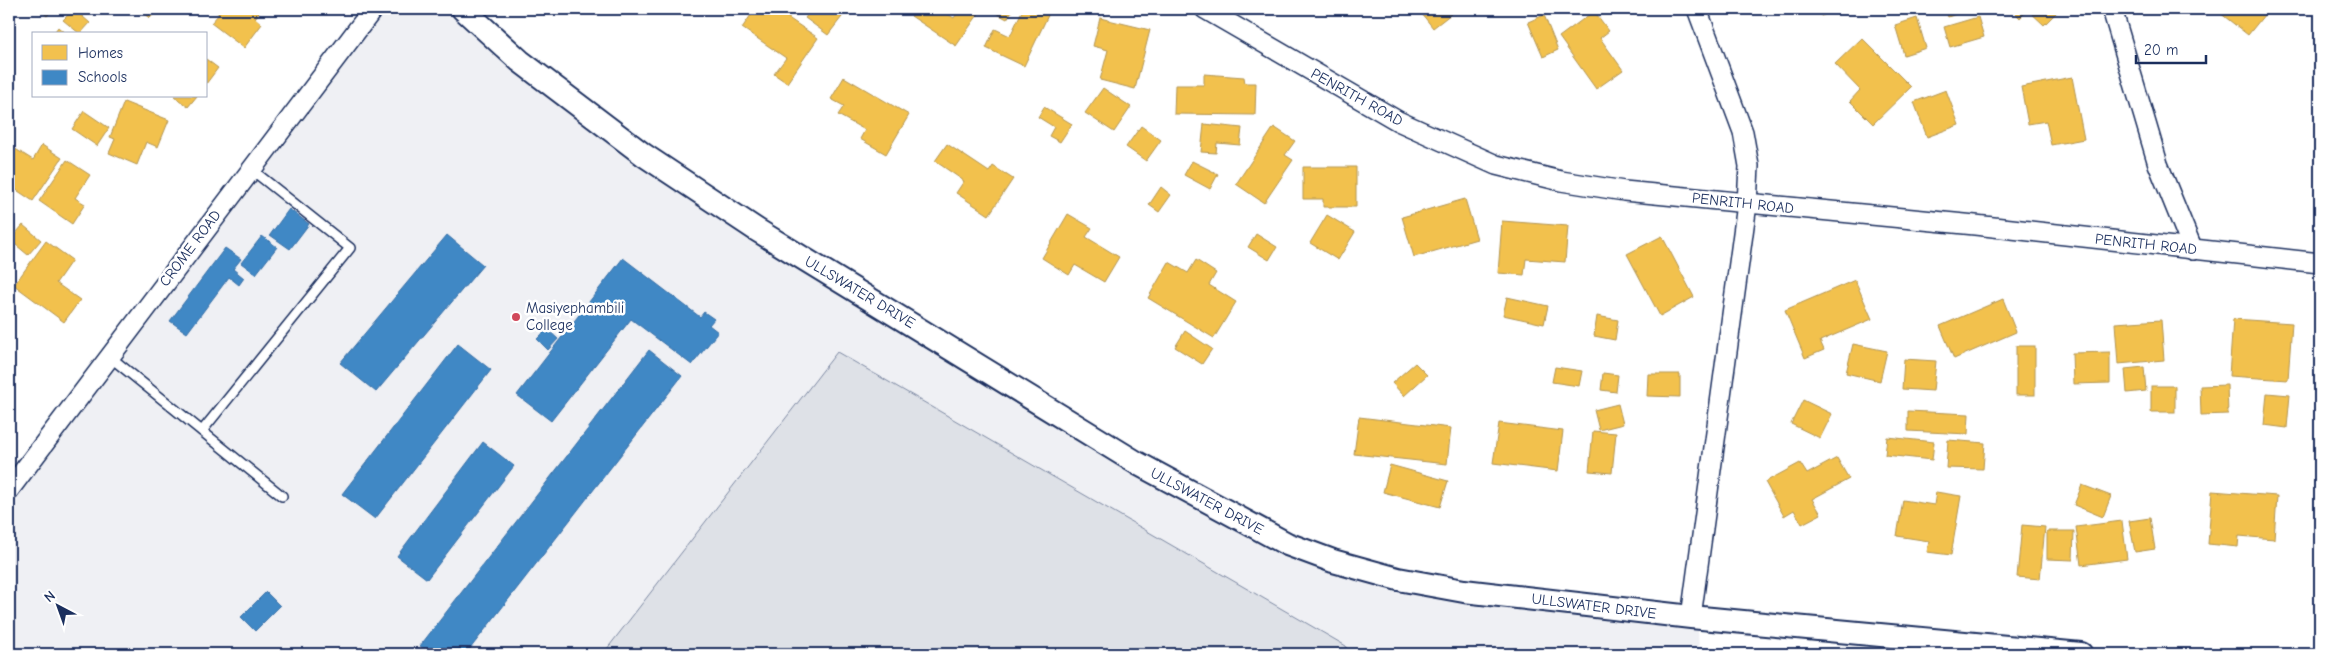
<svg xmlns="http://www.w3.org/2000/svg" width="2329" height="663" font-family="'Comic Neue',sans-serif">
<style>
.built{fill:#eff0f4}
.green{fill:#dee1e7;stroke:#7c88a2}
.homes{fill:#f2c14e;stroke:#b29553}
.schools{fill:#3f88c5;stroke:#346da6}
.lines{fill:none;stroke-linecap:round;stroke-linejoin:round}
.service-casing{stroke:#1b2f5e;stroke-width:12}
.minor-casing{stroke:#1b2f5e;stroke-width:22}
.tertiary-casing{stroke:#1b2f5e;stroke-width:26}
.service{stroke:#fff;stroke-width:9}
.minor{stroke:#fff;stroke-width:19}
.tertiary{stroke:#fff;stroke-width:22}
.poi-dot{fill:#d1495b;stroke:#fff;stroke-width:2}
.labels{text-anchor:middle;dominant-baseline:central;stroke-width:5;stroke-linejoin:round;paint-order:stroke}
.street-label{font-size:15px;fill:#1b2f5e;stroke:#fff}
.poi-label{font-size:15px;fill:#1b2f5e;stroke:#fff;text-anchor:start}
</style>
<rect width="100%" height="100%" fill="#fff"/>
<filter id="ink" filterUnits="userSpaceOnUse"><feTurbulence type="fractalNoise" baseFrequency=".02" numOctaves="2"/><feDisplacementMap in="SourceGraphic" scale="10" xChannelSelector="R" yChannelSelector="G"/><feConvolveMatrix kernelMatrix="1 2 1 2 8 2 1 2 1" color-interpolation-filters="sRGB"/></filter>
<g filter="url(#ink)">
<polygon class="built" points="382,9 452,9 642,162 1128,472 1278,552 1331,573 1397,593 1698,629 1699,654 9,654 9,497"/>
<polygon class="green" points="837,352 1346,646 1348,654 603,654"/>
<g class="homes">
<polygon points="39,9 54,9 47,16"/>
<polygon points="74,9 90,23 80,34 63,20"/>
<polygon points="140,9 159,9 150,18"/>
<polygon points="213,9 262,9 255,18 262,24 244,48 211,23 219,14"/>
<polygon points="755,9 775,9 818,38 787,83 774,74 786,58 742,28"/>
<polygon points="812,9 848,9 828,35 805,18"/>
<polygon points="916,9 940,9 954,18 960,9 982,9 956,46 911,16"/>
<polygon points="988,9 1013,9 1007,19"/>
<polygon points="1023,9 1051,9 1024,66 986,48 995,29 1010,36"/>
<polygon points="1418,9 1446,9 1451,14 1433,28"/>
<polygon points="1819,9 1840,9 1821,16"/>
<polygon points="1945,9 1969,9 1948,17"/>
<polygon points="2011,9 2060,9 2044,25 2028,10 2020,18"/>
<polygon points="2215,9 2269,9 2248,35"/>
<polygon points="1594,11 1609,31 1600,38 1623,70 1596,89 1559,37"/>
<polygon points="1544,15 1558,50 1543,57 1528,22"/>
<polygon points="1978,17 1984,37 1950,47 1944,27"/>
<polygon points="1100,18 1150,30 1135,89 1100,80 1108,50 1093,46"/>
<polygon points="1917,18 1926,48 1904,55 1895,25"/>
<polygon points="58,27 66,34 53,34"/>
<polygon points="1862,38 1911,87 1873,124 1850,101 1860,90 1835,64"/>
<polygon points="206,59 218,68 206,84"/>
<polygon points="1204,74 1244,77 1245,83 1256,83 1255,115 1174,114 1175,85 1204,85"/>
<polygon points="844,77 909,115 886,154 860,139 865,130 838,115 844,106 831,99"/>
<polygon points="2072,77 2084,139 2051,145 2046,121 2028,124 2021,87"/>
<polygon points="1103,88 1131,107 1114,132 1085,113"/>
<polygon points="1946,90 1959,125 1927,137 1914,102"/>
<polygon points="174,96 197,96 188,107"/>
<polygon points="124,102 169,120 158,147 146,142 137,165 109,153 115,139 110,137"/>
<polygon points="1044,107 1072,124 1060,142 1049,136 1054,127 1038,117"/>
<polygon points="84,111 109,128 97,146 72,129"/>
<polygon points="1204,124 1242,128 1240,145 1217,143 1216,153 1201,152"/>
<polygon points="1141,126 1161,140 1146,161 1126,147"/>
<polygon points="1274,127 1295,141 1285,155 1293,160 1264,203 1236,184"/>
<polygon points="947,144 989,172 993,166 1013,179 989,215 956,193 964,181 935,161"/>
<polygon points="9,145 33,160 42,145 62,158 33,201 9,185 9,176 13,170 9,167"/>
<polygon points="67,160 90,175 75,198 85,204 72,224 39,201"/>
<polygon points="1192,161 1218,174 1210,189 1184,175"/>
<polygon points="1303,167 1356,167 1356,207 1323,207 1323,199 1303,199"/>
<polygon points="1161,187 1171,195 1159,212 1149,205"/>
<polygon points="1465,199 1477,239 1414,257 1402,217"/>
<polygon points="1068,214 1092,228 1086,237 1119,257 1104,282 1075,265 1069,275 1042,258"/>
<polygon points="1327,215 1355,232 1338,260 1310,243"/>
<polygon points="1502,221 1568,226 1565,262 1526,259 1524,275 1498,273"/>
<polygon points="23,225 41,240 28,255 10,240"/>
<polygon points="1256,234 1277,247 1269,260 1248,247"/>
<polygon points="1662,236 1694,297 1660,316 1627,254"/>
<polygon points="46,241 72,260 56,283 80,300 64,322 14,285"/>
<polygon points="1196,260 1216,273 1209,285 1236,302 1214,338 1148,298 1169,262 1188,273"/>
<polygon points="1855,280 1872,319 1820,341 1824,350 1805,358 1785,310"/>
<polygon points="1507,297 1548,306 1544,324 1503,315"/>
<polygon points="2003,299 2016,332 1954,359 1940,326"/>
<polygon points="1597,316 1618,320 1615,340 1594,336"/>
<polygon points="2233,319 2292,323 2288,380 2229,376"/>
<polygon points="2161,320 2164,360 2118,364 2115,323"/>
<polygon points="1185,331 1212,349 1202,364 1175,347"/>
<polygon points="1853,344 1887,351 1880,381 1846,373"/>
<rect x="2016" y="346" width="19" height="49"/>
<polygon points="2110,352 2110,383 2073,384 2072,353"/>
<polygon points="1904,359 1936,361 1933,391 1902,389"/>
<polygon points="1415,363 1427,375 1404,396 1392,383"/>
<polygon points="1555,367 1582,371 1579,386 1552,382"/>
<polygon points="2144,367 2146,391 2127,393 2125,369"/>
<polygon points="1603,373 1618,375 1616,392 1601,390"/>
<polygon points="1648,374 1680,374 1680,397 1647,396"/>
<polygon points="2227,385 2228,414 2201,415 2200,386"/>
<rect x="2151" y="386" width="24" height="26"/>
<polygon points="2267,393 2290,395 2287,428 2264,425"/>
<polygon points="1803,400 1832,414 1820,438 1791,424"/>
<polygon points="1618,404 1623,424 1599,430 1594,410"/>
<polygon points="1908,411 1969,414 1968,434 1908,431"/>
<polygon points="1359,417 1451,428 1447,464 1354,454"/>
<polygon points="1499,423 1563,431 1558,471 1493,463"/>
<polygon points="1593,431 1616,433 1612,473 1589,471"/>
<polygon points="1887,437 1934,442 1932,460 1885,455"/>
<polygon points="1948,440 1985,443 1983,469 1946,468"/>
<polygon points="1837,458 1849,479 1812,499 1821,514 1802,524 1794,510 1784,516 1765,482 1800,463 1807,474"/>
<polygon points="1390,465 1448,481 1440,507 1383,492"/>
<polygon points="2082,485 2111,496 2103,517 2074,505"/>
<polygon points="2212,491 2277,496 2274,539 2239,536 2238,547 2208,544"/>
<polygon points="1936,492 1961,496 1951,555 1927,552 1929,541 1897,536 1903,500 1934,505"/>
<polygon points="2150,518 2155,549 2135,552 2129,521"/>
<polygon points="2122,521 2127,559 2081,565 2076,527"/>
<polygon points="2022,525 2045,527 2040,579 2017,577"/>
<polygon points="2047,531 2074,531 2073,560 2047,559"/>
</g>
<g class="schools">
<polygon points="289,209 309,224 290,249 270,235"/>
<polygon points="447,235 483,265 376,392 340,363"/>
<polygon points="262,236 277,247 256,274 241,263"/>
<polygon points="225,248 241,259 233,269 244,278 239,285 229,277 187,333 170,321"/>
<polygon points="623,258 700,317 704,312 714,319 709,325 718,332 692,365 631,319 551,421 517,395"/>
<polygon points="547,329 558,339 548,350 537,339"/>
<polygon points="458,344 491,370 375,519 342,494"/>
<polygon points="649,350 682,376 466,654 431,654 420,646"/>
<polygon points="483,442 514,466 427,579 397,556"/>
<polygon points="266,592 280,606 255,631 241,617"/>
</g>
<g class="lines">
<defs>
<g id="service">
<polyline points="109,356 282,496"/>
<polyline points="202,431 350,248 251,169"/>
</g>
<g id="minor">
<polyline points="1205,9 1398,121 1496,165 1561,181 1624,191 1975,225 2320,263"/>
<polyline points="2112,9 2158,164 2193,250"/>
<polyline points="9,490 373,9"/>
<polyline points="1691,617 1747,204 1749,166 1743,132 1697,9"/>
</g>
<polyline id="tertiary" points="463,9 520,61 644,155 757,230 1137,463 1287,544 1333,561 1398,579 1464,591 1691,617 2081,654"/>
</defs>
<use href="#service" class="service-casing"/>
<use href="#minor" class="minor-casing"/>
<use href="#tertiary" class="tertiary-casing"/>
<use href="#service" class="service"/>
<use href="#minor" class="minor"/>
<use href="#tertiary" class="tertiary"/>
</g>
</g>
<circle class="poi-dot" cx="516" cy="317" r="5"/>
<g class="labels">
<g class="street-label">
<text transform="translate(1357 97) rotate(29)">PENRITH ROAD</text>
<text transform="translate(1743 203) rotate(6)">PENRITH ROAD</text>
<text transform="translate(2146 244) rotate(6)">PENRITH ROAD</text>
<text transform="translate(190 248) rotate(-53)">CROME ROAD</text>
<text transform="translate(860 292) rotate(31)">ULLSWATER DRIVE</text>
<text transform="translate(1207 501) rotate(28)">ULLSWATER DRIVE</text>
<text transform="translate(1594 606) rotate(7)">ULLSWATER DRIVE</text>
</g>
<g class="poi-label">
<text x="526" y="308">Masiyephambili<tspan x="526" dy="17">College</tspan></text>
</g>
</g>
<rect width="2329" height="663" fill="none" stroke="#fff" stroke-width="30"/>
<rect x="15" y="15" width="2299" height="633" fill="none" stroke="#1b2f5e" stroke-width="2" filter="url(#ink)"/>
<rect x="32" y="32" width="175" height="65" fill="#ffffff" stroke="#a4acbf"/>
<rect x="42" y="45" width="25" height="15" fill="#f2c14e" stroke="#a4acbf"/>
<text x="78" y="58" font-size="15" fill="#1b2f5e">Homes</text>
<rect x="42" y="70" width="25" height="15" fill="#3f88c5" stroke="#a4acbf"/>
<text x="78" y="82" font-size="15" fill="#1b2f5e">Schools</text>
<g transform="translate(58 606) rotate(319)" stroke="#ffffff" stroke-width="4" paint-order="stroke">
<path d="M0-4L9 19L0 12L-9 19Z" fill="#1b2f5e"/>
<text y="-8" font-size="14" font-weight="bold" text-anchor="middle" fill="#1b2f5e">N</text>
</g>
<path d="M2136 55v8h70v-8" fill="none" stroke="#1b2f5e" stroke-width="2.5"/>
<text x="2144" y="55" font-size="15" fill="#1b2f5e" stroke="#ffffff" stroke-width="4" paint-order="stroke">20 m</text>
</svg>
